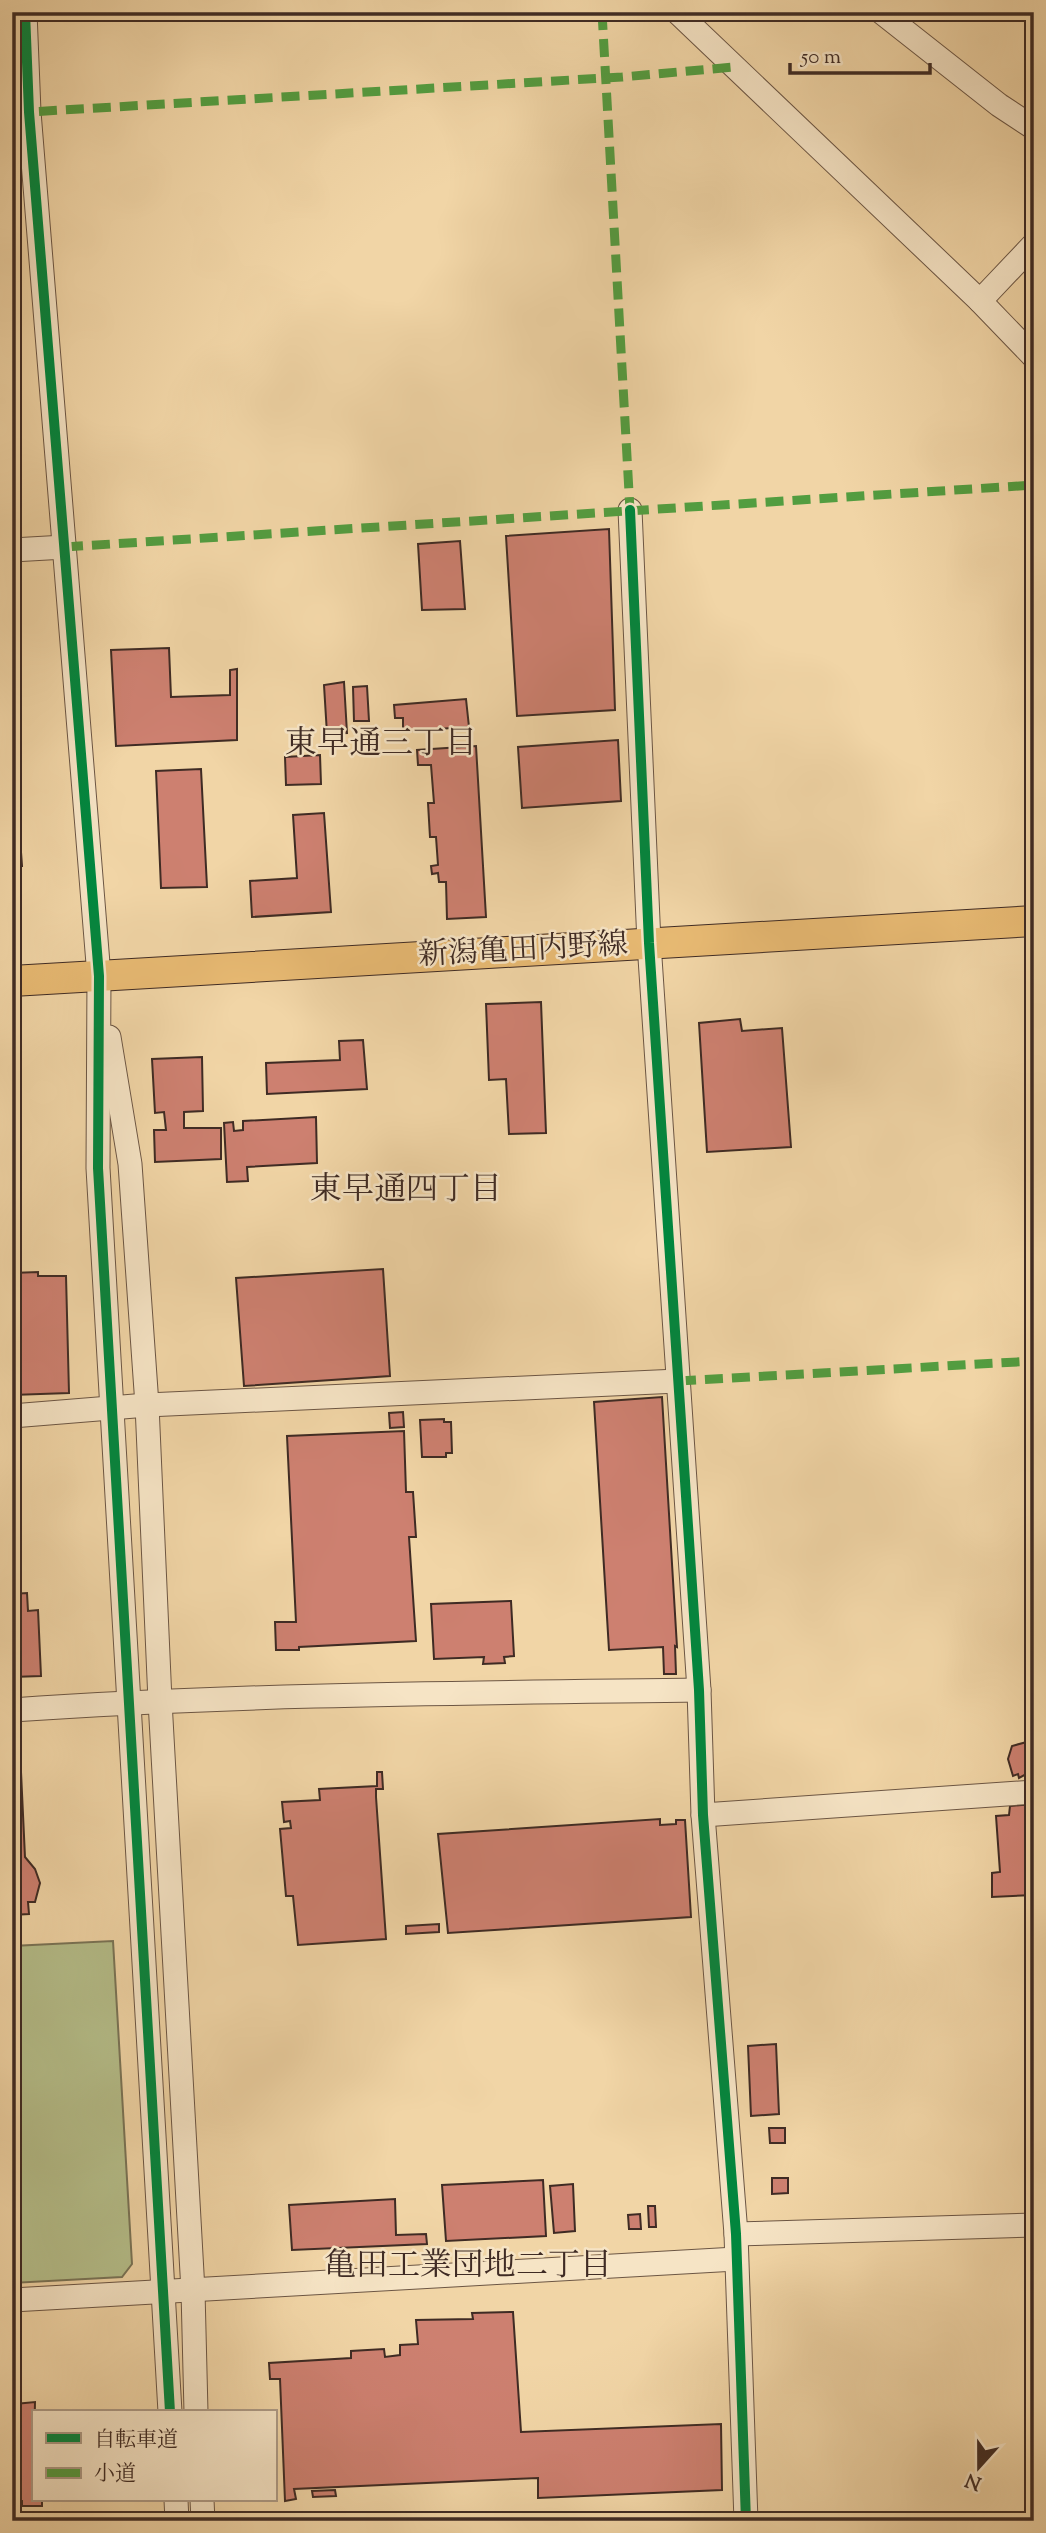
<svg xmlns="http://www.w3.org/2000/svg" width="1046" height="2533" font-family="'Sorts Mill Goudy','Noto Serif JP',serif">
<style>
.green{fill:#b5be8a;stroke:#7a7457;stroke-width:2}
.building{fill:#cd8070;stroke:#3f2b24;stroke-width:2}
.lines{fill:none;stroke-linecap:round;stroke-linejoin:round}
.minor-casing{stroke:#6c5644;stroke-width:25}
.major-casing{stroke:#3f2b24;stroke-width:32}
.minor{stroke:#f6e4c5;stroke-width:23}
.major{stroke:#e8ba73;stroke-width:30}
.quiet{stroke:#539d40;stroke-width:9;stroke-dasharray:18 9;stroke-linecap:butt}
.cycleway-casing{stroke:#f6e4c5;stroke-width:15}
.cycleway{stroke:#00873e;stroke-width:10}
.labels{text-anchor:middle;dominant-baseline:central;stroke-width:5;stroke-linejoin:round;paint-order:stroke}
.street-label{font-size:30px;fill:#3f2b24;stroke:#f6e4c5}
.neighbourhood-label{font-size:32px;fill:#3f2b24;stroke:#f6e4c5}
</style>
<rect width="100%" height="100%" fill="#f1d5a6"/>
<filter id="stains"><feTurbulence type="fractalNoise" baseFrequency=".00286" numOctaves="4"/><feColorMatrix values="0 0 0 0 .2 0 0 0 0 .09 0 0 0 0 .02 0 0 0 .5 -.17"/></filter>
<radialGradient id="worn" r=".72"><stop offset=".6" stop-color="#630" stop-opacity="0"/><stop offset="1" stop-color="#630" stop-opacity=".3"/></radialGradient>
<polygon class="green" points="113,1941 132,2264 122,2277 12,2283 12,1946"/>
<g class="building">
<polygon points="609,529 615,710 517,716 506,536"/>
<polygon points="460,541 465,609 422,610 418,544"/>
<polygon points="169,648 171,697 230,695 230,670 237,669 237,740 116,746 111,650"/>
<polygon points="344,682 347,733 327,734 324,685"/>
<polygon points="367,686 369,721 354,721 353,687"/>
<polygon points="466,699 469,727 403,731 403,718 395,718 394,705"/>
<polygon points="618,740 621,801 522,808 518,747"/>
<polygon points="476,746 486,917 447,919 446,882 439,882 438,873 432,874 431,866 438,865 436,837 430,837 428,803 434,803 431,765 418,765 417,750"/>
<polygon points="320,755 321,784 286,785 285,757"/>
<polygon points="201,769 207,887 161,888 156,771"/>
<polygon points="324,813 331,912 252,917 250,881 297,878 293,815"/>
<polygon points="19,824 22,866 12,866 12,825"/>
<polygon points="541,1002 546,1133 509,1134 506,1079 489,1080 486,1004"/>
<polygon points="740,1019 742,1031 782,1028 791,1147 707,1152 699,1023"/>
<polygon points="363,1040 367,1089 267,1094 266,1063 340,1060 339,1041"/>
<polygon points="202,1057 203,1111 184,1112 184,1128 221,1128 221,1159 155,1162 154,1130 166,1130 164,1112 155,1113 152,1059"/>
<polygon points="316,1117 317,1163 247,1167 248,1181 227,1182 224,1123 233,1122 234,1131 243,1130 243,1121"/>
<polygon points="383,1269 390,1376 244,1386 236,1278"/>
<polygon points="38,1272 38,1276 66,1276 69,1393 12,1395 12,1273"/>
<polygon points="662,1397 677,1647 675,1646 676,1674 664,1674 663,1647 609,1650 594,1402"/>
<polygon points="403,1412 404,1427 390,1428 389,1413"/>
<polygon points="444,1419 444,1422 451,1422 452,1453 446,1453 446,1457 422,1457 420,1420"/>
<polygon points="404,1431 406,1492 413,1492 416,1537 409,1537 416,1641 299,1647 299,1650 276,1650 275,1622 296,1622 287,1436"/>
<polygon points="27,1593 28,1611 38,1610 41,1676 12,1677 12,1594"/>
<polygon points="511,1601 514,1656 504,1657 505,1663 483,1664 484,1657 434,1659 431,1604"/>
<polygon points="1034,1740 1034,1770 1019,1778 1018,1774 1013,1776 1008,1759 1012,1746"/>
<polygon points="21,1772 25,1857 35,1869 40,1883 35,1902 28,1902 29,1914 12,1915 12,1773"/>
<polygon points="377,1772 382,1772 383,1789 376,1789 376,1797 386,1939 298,1945 293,1896 286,1896 280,1829 291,1828 290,1821 284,1822 282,1802 320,1800 319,1789 377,1786"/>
<polygon points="1034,1804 1034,1895 992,1897 992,1873 1000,1872 996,1816 1009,1815 1010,1806"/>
<polygon points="660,1819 660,1825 676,1824 676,1820 685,1820 691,1917 448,1933 438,1834"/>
<polygon points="439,1924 439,1932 406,1934 406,1926"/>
<polygon points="776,2044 779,2114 751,2116 748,2046"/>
<polygon points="769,2128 785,2128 785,2143 770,2143"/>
<polygon points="772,2178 788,2178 788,2193 772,2194"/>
<polygon points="543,2180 546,2236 446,2241 442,2185"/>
<polygon points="573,2184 575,2231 554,2233 550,2186"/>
<polygon points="395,2199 396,2235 426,2234 427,2244 292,2250 289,2205"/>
<polygon points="648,2206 655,2206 656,2227 649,2227"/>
<polygon points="640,2214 641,2229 629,2229 628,2215"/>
<polygon points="513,2312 521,2432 721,2424 722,2490 538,2498 538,2478 294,2489 296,2499 285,2501 280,2379 270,2379 269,2363 351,2358 351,2351 384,2349 385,2357 400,2355 400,2345 418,2344 416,2320 473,2319 472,2313"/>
<polygon points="35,2402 33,2500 60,2500 42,2501 42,2506 22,2506 22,2501 12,2502 12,2475 19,2475 15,2404"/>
<polygon points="335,2490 336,2496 313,2497 312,2491"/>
<polygon points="404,2517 404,2521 356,2521"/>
</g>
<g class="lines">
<defs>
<g id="minor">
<polyline points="25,12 29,112 99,976 98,1168 170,2412"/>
<polyline points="677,12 980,301 1034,357"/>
<polyline points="881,12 999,105 1034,128"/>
<polyline points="980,301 1034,244"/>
<polyline points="630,510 649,943 699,1690 703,1815 736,2234 746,2521"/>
<polyline points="12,550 65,547"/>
<polyline points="109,1037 130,1164 147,1405 160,1701 193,2291 196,2412"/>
<polyline points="12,1416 147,1405 678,1381"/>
<path d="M12,1710c229,-16 458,-17 687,-20"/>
<polyline points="703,1815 1034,1792"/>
<polyline points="736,2234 1034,2225"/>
<polyline points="12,2300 736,2259"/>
<polyline points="176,2500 177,2521"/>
<polyline points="202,2500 203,2521"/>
</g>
<polyline id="major" points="12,981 1034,921"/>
</defs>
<use href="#minor" class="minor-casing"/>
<use href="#major" class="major-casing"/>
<use href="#minor" class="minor"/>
<use href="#major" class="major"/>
<g class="quiet">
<polyline points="602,12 630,510"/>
<polyline points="12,113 622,77 734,67"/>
<polyline points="65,547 1034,485"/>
<polyline points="678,1381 1034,1361"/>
</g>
<defs>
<g id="cycleway">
<polyline points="25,12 29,112 99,976 98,1168 170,2412"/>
<polyline points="630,510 649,943 699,1690 703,1815 736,2234 746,2521"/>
</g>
</defs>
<use href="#cycleway" class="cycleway-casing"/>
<use href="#cycleway" class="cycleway"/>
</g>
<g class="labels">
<g class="street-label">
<text transform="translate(523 951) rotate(-3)">新潟亀田内野線</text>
</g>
<g class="neighbourhood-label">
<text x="381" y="745">東早通三丁目</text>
<text x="406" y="1191">東早通四丁目</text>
<text x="468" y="2267">亀田工業団地二丁目</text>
</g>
</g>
<rect width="1046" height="2533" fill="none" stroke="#f1d5a6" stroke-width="42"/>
<rect x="14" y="14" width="1018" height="2505" fill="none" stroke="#3f2b24" stroke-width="3.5"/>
<rect x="21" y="21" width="1004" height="2491" fill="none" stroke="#3f2b24" stroke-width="2"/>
<rect x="32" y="2410" width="245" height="91" fill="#f6e4c5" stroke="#ad9a85" stroke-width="2"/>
<rect x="46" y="2433" width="35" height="10" fill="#00873e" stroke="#ad9a85" stroke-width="2"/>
<text x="94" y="2446" font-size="21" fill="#3f2b24">自転車道</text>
<rect x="46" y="2468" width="35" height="10" fill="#539d40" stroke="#ad9a85" stroke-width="2"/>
<text x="94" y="2480" font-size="21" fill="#3f2b24">小道</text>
<g transform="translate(979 2467) rotate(201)" stroke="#f6e4c5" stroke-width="5" paint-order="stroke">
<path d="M0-5L12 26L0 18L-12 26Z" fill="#3f2b24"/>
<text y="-10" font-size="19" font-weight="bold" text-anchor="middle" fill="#3f2b24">N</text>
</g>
<path d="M790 63v10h140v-10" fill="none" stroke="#3f2b24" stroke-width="3.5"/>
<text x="801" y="63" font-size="21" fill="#3f2b24" stroke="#f6e4c5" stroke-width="5" paint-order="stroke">50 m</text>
<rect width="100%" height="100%" filter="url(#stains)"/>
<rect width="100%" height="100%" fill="url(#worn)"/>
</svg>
